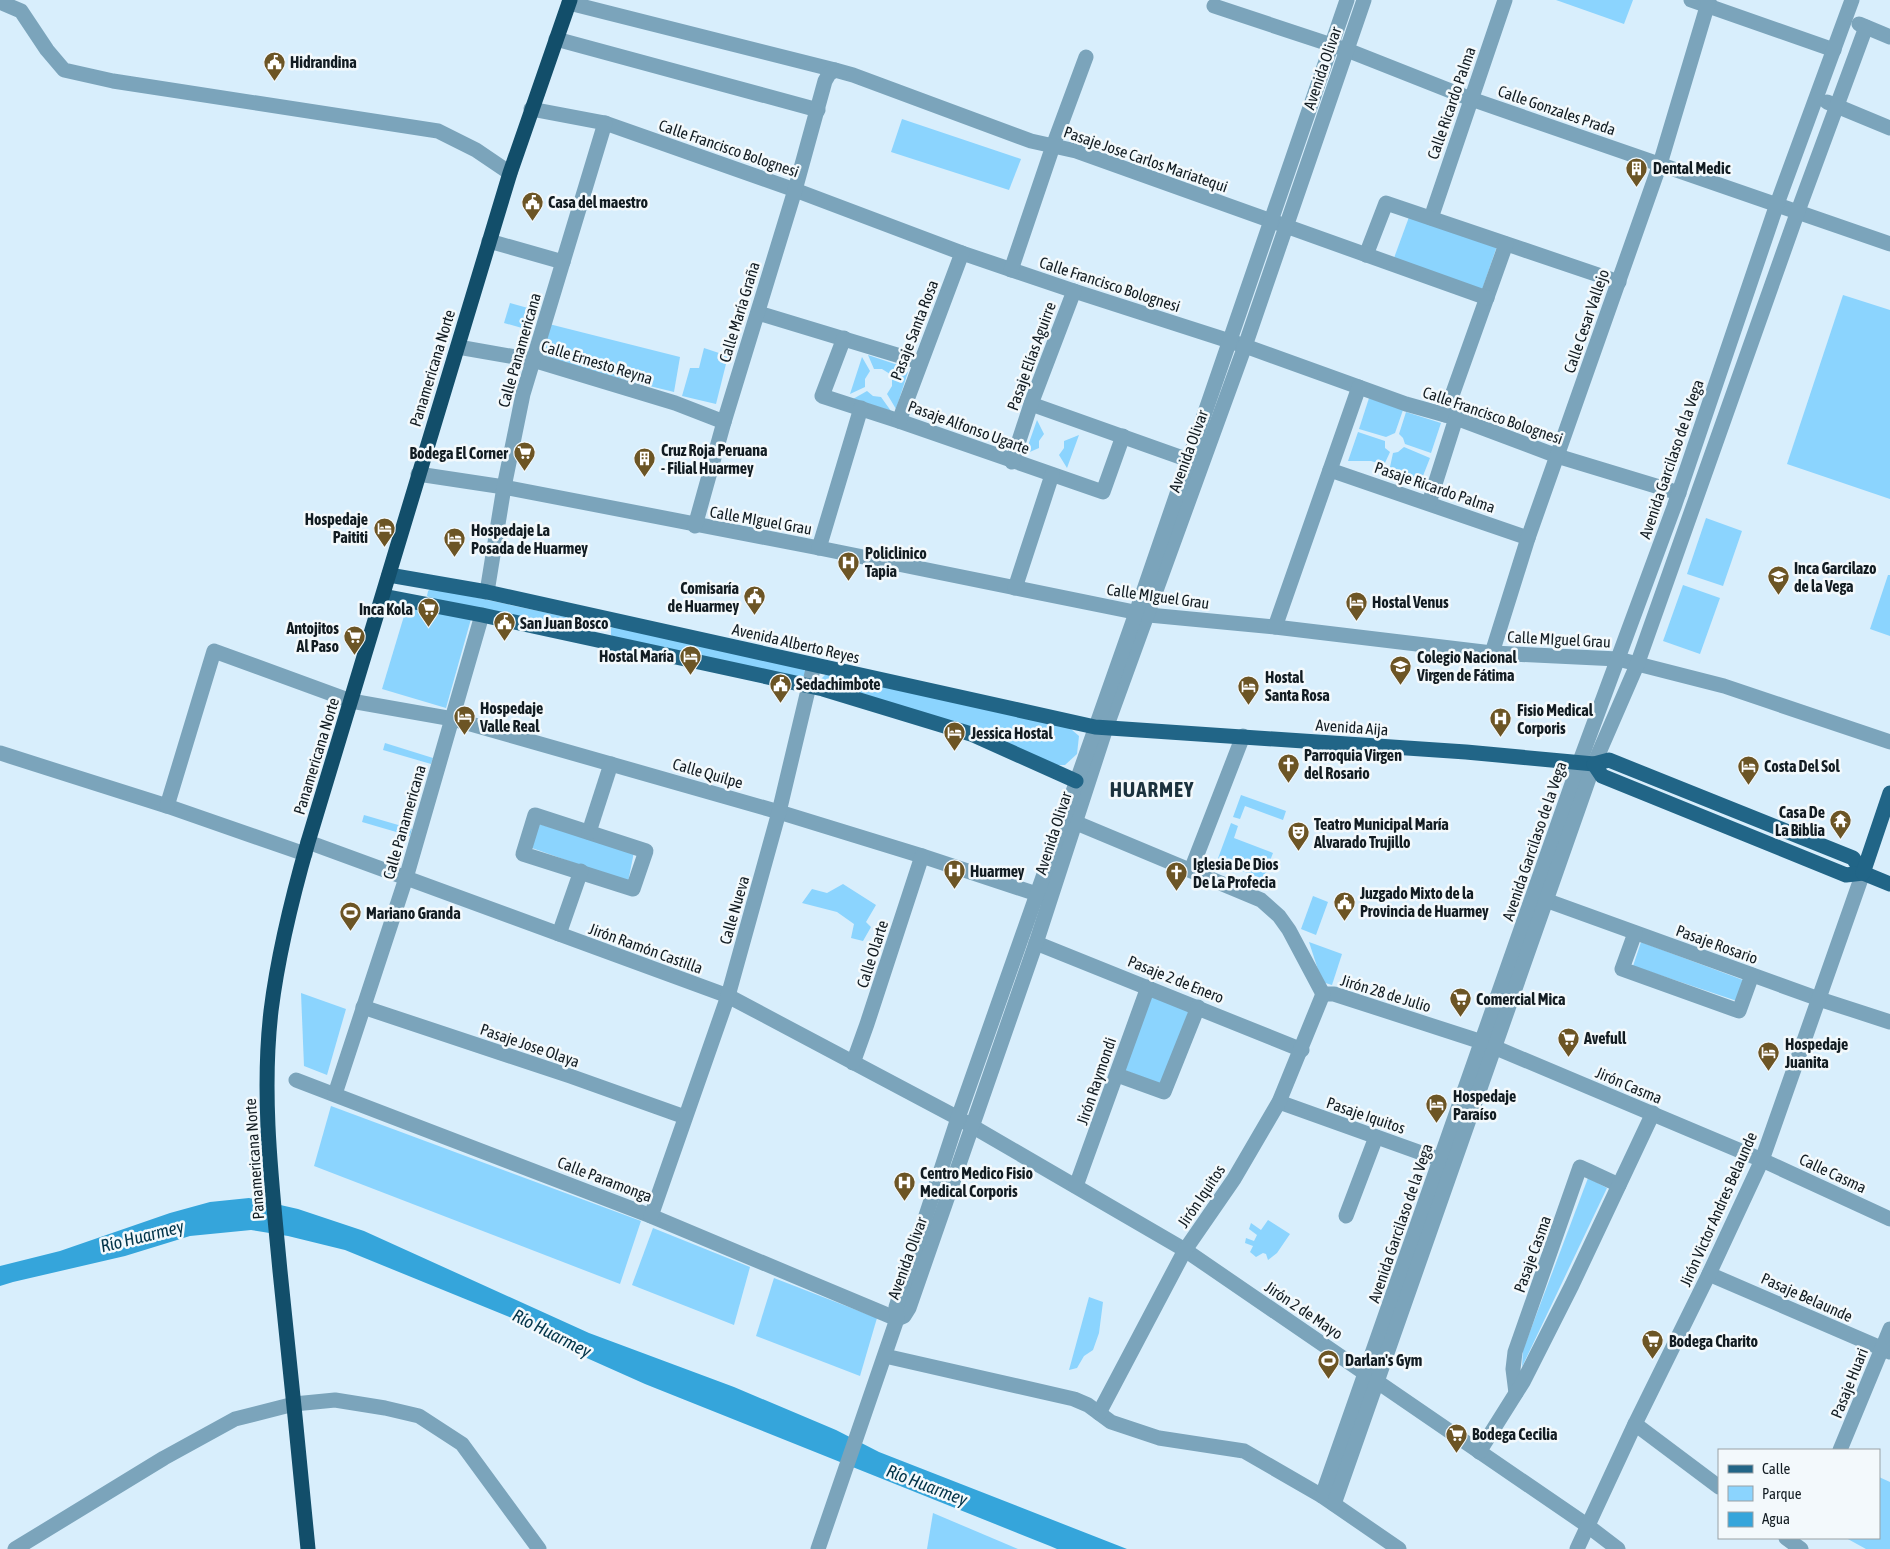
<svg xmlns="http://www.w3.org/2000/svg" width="1890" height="1549" font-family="'Asap Condensed',sans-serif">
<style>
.green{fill:#8bd4fe}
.water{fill:#35a5db}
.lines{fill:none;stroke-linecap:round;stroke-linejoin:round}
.minor{stroke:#7ba4bb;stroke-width:15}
.major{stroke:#216587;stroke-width:15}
.highway{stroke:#124e6a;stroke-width:15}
.labels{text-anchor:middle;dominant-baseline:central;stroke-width:5;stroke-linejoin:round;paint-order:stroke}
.poi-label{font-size:16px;font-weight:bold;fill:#121c22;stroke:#f3f9fc;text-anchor:start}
.street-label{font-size:16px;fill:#121c22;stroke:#f3f9fc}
.water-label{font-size:18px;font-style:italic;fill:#023449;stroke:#f3f9fc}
.district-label{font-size:21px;font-weight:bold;letter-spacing:1px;fill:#1b323e;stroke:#f3f9fc}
</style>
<rect width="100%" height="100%" fill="#d8eefc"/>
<g class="green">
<polygon points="1556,0 1633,0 1624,24"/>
<polygon points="902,119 1021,159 1009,190 891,152"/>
<polygon points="1409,217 1497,246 1482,290 1394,258"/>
<polygon points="1843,295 1890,310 1890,499 1787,464"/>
<polygon points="510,303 535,310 529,330 504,323"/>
<polygon points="549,324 680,357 674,392 568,366 539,352"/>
<polygon points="704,348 728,356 716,404 682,396 690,368 699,368"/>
<polygon points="868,355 904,367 890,374 882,369 874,369"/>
<polygon points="862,357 870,371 865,379 865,387 850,394"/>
<polygon points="908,372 896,409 887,394 892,386 892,379"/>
<polygon points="867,391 873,396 881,397 891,411 853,399"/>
<polygon points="1369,398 1403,410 1395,433 1386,437 1359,429"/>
<polygon points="1406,412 1441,423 1431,453 1405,444 1403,438 1399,434"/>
<polygon points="1037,420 1044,434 1039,441 1039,448 1025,454"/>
<polygon points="1358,432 1385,441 1385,448 1390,452 1384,465 1371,461 1348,461"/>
<polygon points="1079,435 1067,468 1059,455 1064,448 1064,441"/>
<polygon points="1404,447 1430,458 1419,486 1406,476 1390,467 1393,453 1398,452"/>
<polygon points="1706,518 1742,531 1723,586 1687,574"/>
<polygon points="1888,575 1890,575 1890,636 1870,629"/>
<polygon points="1683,585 1720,598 1700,654 1663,641"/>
<polygon points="432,588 585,621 592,624 593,631 584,633 432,599 427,596 428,591"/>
<polygon points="407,606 471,619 446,708 382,689"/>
<polygon points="618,626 804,669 806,674 802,679 617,640 611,635 611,628"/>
<polygon points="826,674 1064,723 1079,736 1077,754 1065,765 1054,765 825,684 821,679"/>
<polygon points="385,743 433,758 431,764 383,750"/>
<polygon points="1241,795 1286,811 1283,820 1245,806 1240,819 1233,817"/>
<polygon points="364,815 412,829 410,836 362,822"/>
<polygon points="1231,823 1238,826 1234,838 1273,853 1263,879 1217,861"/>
<polygon points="539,824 634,852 628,882 532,848"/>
<polygon points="843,884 876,905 866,922 871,927 863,941 851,938 854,924 837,912 802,903 812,889 827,893"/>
<polygon points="1313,896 1328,902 1316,935 1301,929"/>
<polygon points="1309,942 1342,954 1332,985 1322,982"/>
<polygon points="1641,942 1743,980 1737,1001 1633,966"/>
<polygon points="301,993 346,1009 327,1075 304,1066"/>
<polygon points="1149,994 1189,1010 1162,1085 1124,1070"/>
<polygon points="331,1106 641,1221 620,1284 314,1166"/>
<polygon points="1588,1178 1607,1188 1522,1367 1523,1350"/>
<polygon points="1268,1220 1290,1234 1277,1253 1268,1260 1266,1254 1263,1253 1256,1257 1250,1252 1253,1246 1245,1243 1246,1238 1254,1241 1257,1235 1249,1229 1251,1223 1261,1230"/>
<polygon points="653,1228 750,1267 734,1325 632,1285"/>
<polygon points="774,1278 877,1318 860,1376 756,1336"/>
<polygon points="1089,1297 1103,1302 1099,1333 1093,1350 1084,1356 1077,1368 1069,1370"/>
<polygon points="1879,1477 1890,1482 1890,1549 1866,1549 1846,1538 1879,1538"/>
<polygon points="933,1513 1018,1549 927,1549"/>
</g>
<polygon class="water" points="249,1198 298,1209 364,1231 589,1333 734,1387 836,1430 879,1452 1127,1549 1057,1549 1050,1546 645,1384 580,1355 519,1321 345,1250 288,1236 251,1230 190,1236 125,1256 13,1282 0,1286 0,1266 60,1251 170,1213 210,1202"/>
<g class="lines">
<g class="minor">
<polyline points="1691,0 1834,50"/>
<polyline points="0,2 21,11 47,50 64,70 113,81 438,131 476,150 510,173"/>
<polyline points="569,3 835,70"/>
<polyline points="1214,6 1347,50 1471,99 1890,244"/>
<polyline points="1859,24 1890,37"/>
<polyline points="556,39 818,110"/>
<polyline points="1827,102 1890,128"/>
<polyline points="531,109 605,123 795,190 962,253 1074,291 1245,346 1406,404 1456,418 1557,456 1679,493"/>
<polyline points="1431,218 1505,0"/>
<polyline points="489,241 563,262"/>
<polyline points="1366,255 1386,203 1619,282"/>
<polyline points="1011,270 1053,146 1086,57"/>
<polyline points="758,313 920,362"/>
<polyline points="844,338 822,396 899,421 1103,492 1123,436"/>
<polyline points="458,347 533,360 675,403 724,422"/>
<polyline points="1031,404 1197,463"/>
<polyline points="1445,415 1506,244"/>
<polyline points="899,421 962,253"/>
<polyline points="1012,462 1031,404 1074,291"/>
<polyline points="1330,470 1528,538"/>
<polyline points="418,474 504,487 819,548 1149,615 1275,627 1492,653 1618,659 1724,686 1890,742"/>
<polyline points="1429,503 1456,418"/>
<polyline points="695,526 724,422 795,190 825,81 829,74 835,70 853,75 1031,141 1076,151 1487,298"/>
<polyline points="819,548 861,408"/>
<polyline points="1015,588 1052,475"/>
<polyline points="487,592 504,487 523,394 605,123"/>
<polyline points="1275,627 1359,387"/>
<polyline points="1492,653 1528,538 1660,164 1709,0"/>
<polyline points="0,753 167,806 305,854"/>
<polyline points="167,806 214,651 351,701 453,719 779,812 922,856 1046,897"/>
<polygon points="535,815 646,851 633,889 523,854"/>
<polyline points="1067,819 1261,900 1279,916 1289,930 1323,994"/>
<polyline points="589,832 611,764"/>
<polyline points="308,842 728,996 958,1118 1185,1250 1588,1526 1618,1549"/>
<polyline points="1191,870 1243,736"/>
<polyline points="1537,897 1819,999 1890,1022"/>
<polyline points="1635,933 1622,969 1739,1011 1752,975"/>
<polyline points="559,934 581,871"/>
<polyline points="1036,943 1302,1050"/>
<polyline points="1323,994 1334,994 1482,1042 1762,1160 1890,1219"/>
<polyline points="363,1007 570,1076 685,1117"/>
<polyline points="853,1063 867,1024 922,856"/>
<polyline points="1117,1075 1164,1092 1198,1007"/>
<polyline points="296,1080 651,1216 897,1319"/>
<polyline points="335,1094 406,878 482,615"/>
<polyline points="1279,1102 1441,1160"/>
<polyline points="1076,1186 1148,987"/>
<polyline points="651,1216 728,996 779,812 814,665"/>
<polyline points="1346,1216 1376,1137"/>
<polyline points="1709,1274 1890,1352"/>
<polyline points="897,1319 904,1316 909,1308 1036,943 1106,728 1245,346 1364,0"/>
<polyline points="885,1356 1074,1399 1088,1405 1111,1422 1159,1438 1244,1451 1322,1496 1399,1549"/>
<polyline points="1516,1393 1513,1369 1515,1352 1580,1167 1619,1185"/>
<polyline points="1099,1413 1185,1250 1234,1179 1279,1102 1323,994"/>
<polyline points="1635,1424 1719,1487"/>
<polyline points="1840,1450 1890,1329"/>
<polyline points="1479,1452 1523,1382 1572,1285 1653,1113"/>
<polyline points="1322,1496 1580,761 1674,507 1777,204 1852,0"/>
<polyline points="1334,1504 1594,764 1637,665 1798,211 1866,27"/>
<polyline points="1786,1538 1801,1549"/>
<polyline points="15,1549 164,1458 235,1419 294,1404 335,1400 385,1408 419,1416 462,1444 539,1549"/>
<polyline points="818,1549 897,1319 896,1307 958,1118 1136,613 1347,0"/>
<polyline points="1577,1549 1635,1424 1709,1274 1762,1160 1863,873"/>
</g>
<g class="major">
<polyline points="389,575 487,592 1095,727 1466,752 1594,764 1609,760 1853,858 1863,873"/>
<polyline points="383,596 482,615 823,689 971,734 1076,781"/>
<polyline points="1594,764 1602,776 1846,875 1863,873 1890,884"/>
<polyline points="1863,873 1890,793"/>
</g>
<path class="highway" d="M308,1549c-9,-93 -18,-185 -28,-278 -8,-86 -19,-173 -9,-260 7,-57 21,-113 37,-169l202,-669 60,-173"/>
</g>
<defs>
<symbol id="civic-pin" viewBox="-11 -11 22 30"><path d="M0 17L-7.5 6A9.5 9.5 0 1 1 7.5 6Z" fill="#6c5525" stroke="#f3f9fc"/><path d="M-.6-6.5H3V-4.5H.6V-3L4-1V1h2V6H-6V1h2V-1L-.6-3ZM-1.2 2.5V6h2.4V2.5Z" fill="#fff"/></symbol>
<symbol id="building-pin" viewBox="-11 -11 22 30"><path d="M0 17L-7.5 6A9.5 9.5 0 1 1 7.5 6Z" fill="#6c5525" stroke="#f3f9fc"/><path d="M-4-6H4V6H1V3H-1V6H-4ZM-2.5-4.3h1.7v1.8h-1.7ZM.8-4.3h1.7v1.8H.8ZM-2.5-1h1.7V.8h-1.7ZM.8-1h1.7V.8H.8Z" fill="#fff"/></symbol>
<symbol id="supermarket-pin" viewBox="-11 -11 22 30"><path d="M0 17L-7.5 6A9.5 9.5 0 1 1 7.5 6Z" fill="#6c5525" stroke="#f3f9fc"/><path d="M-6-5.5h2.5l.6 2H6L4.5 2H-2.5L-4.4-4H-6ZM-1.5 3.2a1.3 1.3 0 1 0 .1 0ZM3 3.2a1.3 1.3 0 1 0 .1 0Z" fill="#fff"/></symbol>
<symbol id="hotel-pin" viewBox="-11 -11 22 30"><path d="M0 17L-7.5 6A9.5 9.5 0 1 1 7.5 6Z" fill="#6c5525" stroke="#f3f9fc"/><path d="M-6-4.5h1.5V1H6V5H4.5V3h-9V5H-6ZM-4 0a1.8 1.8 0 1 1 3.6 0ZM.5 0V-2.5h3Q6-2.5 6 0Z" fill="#fff"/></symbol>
<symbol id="hospital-pin" viewBox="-11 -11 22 30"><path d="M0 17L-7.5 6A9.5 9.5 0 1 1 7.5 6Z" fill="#6c5525" stroke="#f3f9fc"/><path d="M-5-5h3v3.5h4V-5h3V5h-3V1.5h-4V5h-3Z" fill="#fff"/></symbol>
<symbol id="school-pin" viewBox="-11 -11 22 30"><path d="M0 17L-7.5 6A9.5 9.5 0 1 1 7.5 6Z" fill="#6c5525" stroke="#f3f9fc"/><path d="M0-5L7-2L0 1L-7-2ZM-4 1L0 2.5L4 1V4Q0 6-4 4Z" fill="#fff"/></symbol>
<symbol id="church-pin" viewBox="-11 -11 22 30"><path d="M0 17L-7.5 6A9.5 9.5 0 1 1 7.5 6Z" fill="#6c5525" stroke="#f3f9fc"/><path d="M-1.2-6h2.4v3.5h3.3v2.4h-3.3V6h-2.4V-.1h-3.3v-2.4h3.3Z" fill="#fff"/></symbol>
<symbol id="temple-pin" viewBox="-11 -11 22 30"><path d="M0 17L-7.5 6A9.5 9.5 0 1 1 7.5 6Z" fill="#6c5525" stroke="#f3f9fc"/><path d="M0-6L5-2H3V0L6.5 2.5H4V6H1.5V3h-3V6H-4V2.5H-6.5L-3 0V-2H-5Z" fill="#fff"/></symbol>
<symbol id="theatre-pin" viewBox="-11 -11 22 30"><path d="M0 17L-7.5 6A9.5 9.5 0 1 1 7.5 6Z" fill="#6c5525" stroke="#f3f9fc"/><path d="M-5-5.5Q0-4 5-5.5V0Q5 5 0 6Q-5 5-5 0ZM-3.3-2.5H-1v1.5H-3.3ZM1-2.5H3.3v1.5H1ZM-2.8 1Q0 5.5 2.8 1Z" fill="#fff"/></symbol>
<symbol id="stadium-pin" viewBox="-11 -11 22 30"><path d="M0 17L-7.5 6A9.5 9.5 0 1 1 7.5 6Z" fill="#6c5525" stroke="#f3f9fc"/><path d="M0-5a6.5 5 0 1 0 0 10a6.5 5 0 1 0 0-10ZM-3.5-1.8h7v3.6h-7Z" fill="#fff"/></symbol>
</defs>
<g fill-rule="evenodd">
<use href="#civic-pin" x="262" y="50" width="25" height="34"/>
<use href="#building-pin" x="1624" y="156" width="25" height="34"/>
<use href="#civic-pin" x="520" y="190" width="25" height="34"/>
<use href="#supermarket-pin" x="512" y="440" width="25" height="34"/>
<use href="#building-pin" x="632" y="446" width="25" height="34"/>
<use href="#hotel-pin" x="372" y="516" width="25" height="34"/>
<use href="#hotel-pin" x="442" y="526" width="25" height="34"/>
<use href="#hospital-pin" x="836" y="550" width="25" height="34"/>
<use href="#school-pin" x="1766" y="564" width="25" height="34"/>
<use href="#civic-pin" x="742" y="584" width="25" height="34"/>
<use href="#hotel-pin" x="1344" y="590" width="25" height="34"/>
<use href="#supermarket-pin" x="416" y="596" width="25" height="34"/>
<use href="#civic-pin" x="492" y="610" width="25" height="34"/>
<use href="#supermarket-pin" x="342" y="624" width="25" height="34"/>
<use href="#hotel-pin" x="678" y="644" width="25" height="34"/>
<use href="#school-pin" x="1388" y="654" width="25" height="34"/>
<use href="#civic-pin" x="768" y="672" width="25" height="34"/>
<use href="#hotel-pin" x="1236" y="674" width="25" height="34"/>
<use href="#hotel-pin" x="452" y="704" width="25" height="34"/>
<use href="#hospital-pin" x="1488" y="706" width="25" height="34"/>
<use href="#hotel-pin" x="942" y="720" width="25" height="34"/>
<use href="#church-pin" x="1276" y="752" width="25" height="34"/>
<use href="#hotel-pin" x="1736" y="754" width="25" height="34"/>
<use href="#temple-pin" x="1828" y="808" width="25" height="34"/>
<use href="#theatre-pin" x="1286" y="820" width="25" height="34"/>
<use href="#hospital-pin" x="942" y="858" width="25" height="34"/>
<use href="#church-pin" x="1164" y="860" width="25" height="34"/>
<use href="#civic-pin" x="1332" y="890" width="25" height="34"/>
<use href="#stadium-pin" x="338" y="900" width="25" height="34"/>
<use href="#supermarket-pin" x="1448" y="986" width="25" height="34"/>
<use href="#supermarket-pin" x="1556" y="1026" width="25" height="34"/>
<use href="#hotel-pin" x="1756" y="1040" width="25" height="34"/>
<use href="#hotel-pin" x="1424" y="1092" width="25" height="34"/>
<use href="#hospital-pin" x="892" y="1170" width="25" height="34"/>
<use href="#supermarket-pin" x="1640" y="1328" width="25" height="34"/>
<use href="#stadium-pin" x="1316" y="1348" width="25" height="34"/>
<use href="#supermarket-pin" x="1444" y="1422" width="25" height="34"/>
</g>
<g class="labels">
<g class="poi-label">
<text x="290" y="62">Hidrandina</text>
<text x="1653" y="168">Dental Medic</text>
<text x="548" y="202">Casa del maestro</text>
<text x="661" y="450">Cruz Roja Peruana<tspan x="661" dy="18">- Filial Huarmey</tspan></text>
<text x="508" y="453" text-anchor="end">Bodega El Corner</text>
<text x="368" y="519" text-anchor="end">Hospedaje<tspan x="368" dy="18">Paititi</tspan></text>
<text x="471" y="530">Hospedaje La<tspan x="471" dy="18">Posada de Huarmey</tspan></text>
<text x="865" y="553">Policlinico<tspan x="865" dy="18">Tapia</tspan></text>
<text x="1794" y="568">Inca Garcilazo<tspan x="1794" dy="18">de la Vega</tspan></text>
<text x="739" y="588" text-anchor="end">Comisaría<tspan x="739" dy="18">de Huarmey</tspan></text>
<text x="1372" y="602">Hostal Venus</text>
<text x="413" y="609" text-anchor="end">Inca Kola</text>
<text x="520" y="623">San Juan Bosco</text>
<text x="339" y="628" text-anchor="end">Antojitos<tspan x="339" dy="18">Al Paso</tspan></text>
<text x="674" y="656" text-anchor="end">Hostal María</text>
<text x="1417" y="657">Colegio Nacional<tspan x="1417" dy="18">Virgen de Fátima</tspan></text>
<text x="1265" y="677">Hostal<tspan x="1265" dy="18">Santa Rosa</tspan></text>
<text x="796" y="684">Sedachimbote</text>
<text x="480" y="708">Hospedaje<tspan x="480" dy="18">Valle Real</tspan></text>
<text x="1517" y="710">Fisio Medical<tspan x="1517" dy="18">Corporis</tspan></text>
<text x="971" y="733">Jessica Hostal</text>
<text x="1304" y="755">Parroquia Virgen<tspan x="1304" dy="18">del Rosario</tspan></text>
<text x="1764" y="766">Costa Del Sol</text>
<text x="1825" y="812" text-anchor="end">Casa De<tspan x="1825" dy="18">La Biblia</tspan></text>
<text x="1314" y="824">Teatro Municipal María<tspan x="1314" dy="18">Alvarado Trujillo</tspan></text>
<text x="1193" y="864">Iglesia De Dios<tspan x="1193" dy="18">De La Profecia</tspan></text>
<text x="970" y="871">Huarmey</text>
<text x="1360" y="893">Juzgado Mixto de la<tspan x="1360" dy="18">Provincia de Huarmey</tspan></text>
<text x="366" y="913">Mariano Granda</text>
<text x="1476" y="999">Comercial Mica</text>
<text x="1584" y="1038">Avefull</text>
<text x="1785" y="1044">Hospedaje<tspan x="1785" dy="18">Juanita</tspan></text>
<text x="1453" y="1096">Hospedaje<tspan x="1453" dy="18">Paraíso</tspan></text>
<text x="920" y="1173">Centro Medico Fisio<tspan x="920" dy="18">Medical Corporis</tspan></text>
<text x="1669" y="1341">Bodega Charito</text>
<text x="1345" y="1360">Darlan's Gym</text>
<text x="1472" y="1434">Bodega Cecilia</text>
</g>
<g class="street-label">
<text transform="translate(1322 68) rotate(-71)">Avenida Olivar</text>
<text transform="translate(1451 103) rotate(-71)">Calle Ricardo Palma</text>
<text transform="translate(1557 110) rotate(19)">Calle Gonzales Prada</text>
<text transform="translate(729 148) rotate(19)">Calle Francisco Bolognesi</text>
<text transform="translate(1146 159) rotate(19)">Pasaje Jose Carlos Mariatequi</text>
<text transform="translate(1110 284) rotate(18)">Calle Francisco Bolognesi</text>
<text transform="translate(739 312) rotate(-73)">Calle María Graña</text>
<text transform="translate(1586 321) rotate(-71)">Calle Cesar Vallejo</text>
<text transform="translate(914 330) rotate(-69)">Pasaje Santa Rosa</text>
<text transform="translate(519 350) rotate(-74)">Calle Panamericana</text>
<text transform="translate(1031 356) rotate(-70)">Pasaje Elías Aguirre</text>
<text transform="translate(597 362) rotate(17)">Calle Ernesto Reyna</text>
<text transform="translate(432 368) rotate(-73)">Panamericana Norte</text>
<text transform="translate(1493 415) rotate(19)">Calle Francisco Bolognesi</text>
<text transform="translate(969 427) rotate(20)">Pasaje Alfonso Ugarte</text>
<text transform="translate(1188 451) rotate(-70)">Avenida Olivar</text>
<text transform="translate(1671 459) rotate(-71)">Avenida Garcilaso de la Vega</text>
<text transform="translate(1435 487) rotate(19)">Pasaje Ricardo Palma</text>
<text transform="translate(761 520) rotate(10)">Calle MIguel Grau</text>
<text transform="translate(1158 596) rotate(8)">Calle MIguel Grau</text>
<text transform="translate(1559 639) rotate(3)">Calle MIguel Grau</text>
<text transform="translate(796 643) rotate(13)">Avenida Alberto Reyes</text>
<text transform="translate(1352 727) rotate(4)">Avenida Aija</text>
<text transform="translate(316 756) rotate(-73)">Panamericana Norte</text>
<text transform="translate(708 773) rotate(16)">Calle Quilpe</text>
<text transform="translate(404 822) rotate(-74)">Calle Panamericana</text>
<text transform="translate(1053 833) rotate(-72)">Avenida Olivar</text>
<text transform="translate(1534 841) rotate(-71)">Avenida Garcilaso de la Vega</text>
<text transform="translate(734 910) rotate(-74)">Calle Nueva</text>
<text transform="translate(1717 944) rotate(20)">Pasaje Rosario</text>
<text transform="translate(646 948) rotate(20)">Jirón Ramón Castilla</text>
<text transform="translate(872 954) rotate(-72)">Calle Olarte</text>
<text transform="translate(1176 979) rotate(22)">Pasaje 2 de Enero</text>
<text transform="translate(1386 993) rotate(17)">Jirón 28 de Julio</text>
<text transform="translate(530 1045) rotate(19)">Pasaje Jose Olaya</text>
<text transform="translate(1096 1081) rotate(-71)">Jirón Raymondi</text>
<text transform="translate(1629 1085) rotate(23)">Jirón Casma</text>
<text transform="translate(1366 1115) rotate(19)">Pasaje Iquitos</text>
<text transform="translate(254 1159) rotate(-94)">Panamericana Norte</text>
<text transform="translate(1833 1173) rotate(25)">Calle Casma</text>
<text transform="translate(605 1179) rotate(21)">Calle Paramonga</text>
<text transform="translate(1201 1196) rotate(-56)">Jirón Iquitos</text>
<text transform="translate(1718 1209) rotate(-66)">Jirón Victor Andres Belaunde</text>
<text transform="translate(1400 1223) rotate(-71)">Avenida Garcilaso de la Vega</text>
<text transform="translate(1532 1254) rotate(-70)">Pasaje Casma</text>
<text transform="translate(907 1258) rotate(-70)">Avenida Olivar</text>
<text transform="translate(1807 1297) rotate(24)">Pasaje Belaunde</text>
<text transform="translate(1304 1310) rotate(34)">Jirón 2 de Mayo</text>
<text transform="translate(1849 1383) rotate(-68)">Pasaje Huari</text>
</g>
<g class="water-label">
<text transform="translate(142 1236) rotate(-14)">Río Huarmey</text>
<text transform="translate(552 1333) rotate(27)">Río Huarmey</text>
<text transform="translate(927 1485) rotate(21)">Río Huarmey</text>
</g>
<g class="district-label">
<text x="1152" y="789">HUARMEY</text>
</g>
</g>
<rect x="1718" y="1449" width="162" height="90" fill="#f3f9fc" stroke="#99a1a5"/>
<rect x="1728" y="1465" width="25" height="8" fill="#216587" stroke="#99a1a5"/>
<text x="1762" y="1474" font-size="15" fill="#121c22">Calle</text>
<rect x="1728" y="1486" width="25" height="15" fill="#8bd4fe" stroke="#99a1a5"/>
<text x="1762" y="1499" font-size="15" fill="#121c22">Parque</text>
<rect x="1728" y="1512" width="25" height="15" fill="#35a5db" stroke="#99a1a5"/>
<text x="1762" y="1524" font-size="15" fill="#121c22">Agua</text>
</svg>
